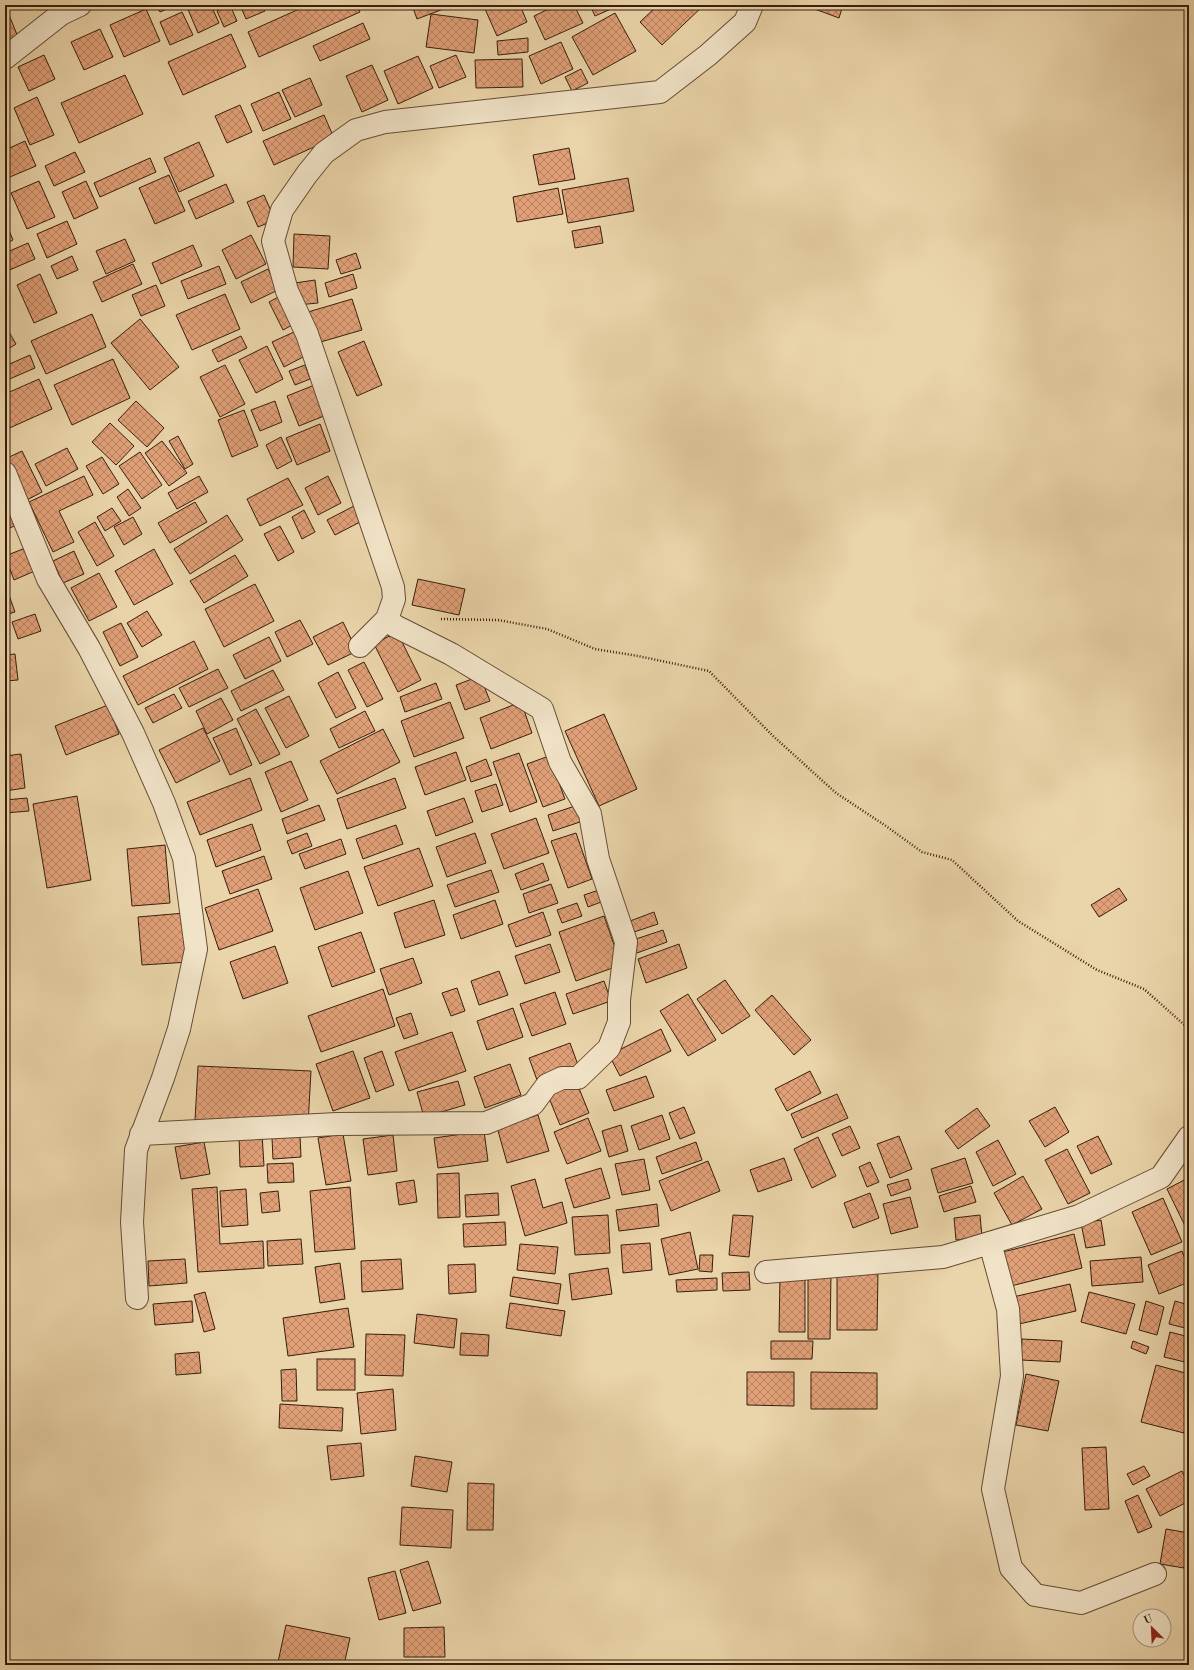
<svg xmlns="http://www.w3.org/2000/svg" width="1194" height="1670" font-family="'Old Standard TT',serif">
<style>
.building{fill:url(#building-cross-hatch);stroke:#371e0d}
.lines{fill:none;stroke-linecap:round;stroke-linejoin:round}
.minor-casing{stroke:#644c34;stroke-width:24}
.path{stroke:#371e0d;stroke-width:2.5;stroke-dasharray:1 2;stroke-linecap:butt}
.minor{stroke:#f1e3c7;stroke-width:22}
</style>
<defs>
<pattern id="building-cross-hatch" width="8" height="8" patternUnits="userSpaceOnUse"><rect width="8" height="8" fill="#e1a077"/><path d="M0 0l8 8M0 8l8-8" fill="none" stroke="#b78260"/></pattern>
</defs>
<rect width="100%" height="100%" fill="#ead4a9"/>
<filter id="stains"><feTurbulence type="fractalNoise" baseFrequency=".005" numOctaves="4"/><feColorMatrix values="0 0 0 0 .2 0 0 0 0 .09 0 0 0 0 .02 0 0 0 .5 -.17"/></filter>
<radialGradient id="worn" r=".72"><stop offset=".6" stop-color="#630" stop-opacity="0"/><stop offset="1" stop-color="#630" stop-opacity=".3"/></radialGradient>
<g class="building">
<polygon points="5,5 18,37 5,42"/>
<polygon points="156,5 176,5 160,12"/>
<polygon points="192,5 211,5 219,23 198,33 187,7"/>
<polygon points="230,5 237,21 224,27 217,11"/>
<polygon points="240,5 262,5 265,11 246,19"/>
<polygon points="308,5 357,5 360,12 259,57 248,32"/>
<polygon points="412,5 454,5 417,19"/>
<polygon points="495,5 520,5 527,22 497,36 485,9"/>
<polygon points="532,5 545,5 534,10"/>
<polygon points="557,5 574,5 583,23 545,40 534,16"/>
<polygon points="590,5 620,5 595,16"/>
<polygon points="658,5 704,5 662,45 640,22"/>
<polygon points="804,5 843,5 839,18"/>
<polygon points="146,9 160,41 124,57 110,25"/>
<polygon points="182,12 193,35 170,45 160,22"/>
<polygon points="615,13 636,51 593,75 572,37"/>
<polygon points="431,14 478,20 474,53 426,47"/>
<polygon points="363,23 370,39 320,61 313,46"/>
<polygon points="100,29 113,57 84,70 71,42"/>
<polygon points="231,34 246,67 183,95 168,62"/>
<polygon points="528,38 528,52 498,55 497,41"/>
<polygon points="561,42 573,69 541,84 529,56"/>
<polygon points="44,55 55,79 29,91 18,67"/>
<polygon points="456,55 466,77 439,88 430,66"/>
<polygon points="418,56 433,88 398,104 384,71"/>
<polygon points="522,59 523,87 476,88 475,60"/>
<polygon points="372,65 388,100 362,112 346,76"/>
<polygon points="581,69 588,83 572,91 565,77"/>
<polygon points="125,75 143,114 79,143 61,103"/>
<polygon points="310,78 322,105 295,117 282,90"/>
<polygon points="279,92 291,119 263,131 251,104"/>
<polygon points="37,97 54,135 30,145 14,108"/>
<polygon points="240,105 252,132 227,143 215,116"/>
<polygon points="324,115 334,138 274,165 263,141"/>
<polygon points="25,141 36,166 5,179 5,150"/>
<polygon points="199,142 214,176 179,192 164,158"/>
<polygon points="569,148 575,179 539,185 533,155"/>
<polygon points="75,152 85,172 54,186 45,166"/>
<polygon points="150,158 156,172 100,197 94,183"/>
<polygon points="169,175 185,211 155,224 139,188"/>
<polygon points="628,178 634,211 568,223 562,190"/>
<polygon points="39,181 55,217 27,229 11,193"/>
<polygon points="86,181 98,208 74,219 62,192"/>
<polygon points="226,184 234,202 196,219 188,201"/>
<polygon points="558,188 563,214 517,222 513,197"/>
<polygon points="264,195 275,220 258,227 247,202"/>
<polygon points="5,221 13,240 5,244"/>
<polygon points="67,221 77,244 47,258 37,234"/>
<polygon points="600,226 603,243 575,248 572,231"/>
<polygon points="294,234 330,236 328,269 293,267"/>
<polygon points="251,235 266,264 236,279 222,250"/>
<polygon points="125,239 135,261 106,274 96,251"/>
<polygon points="28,243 35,259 5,272 5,253"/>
<polygon points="193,245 202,266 161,284 152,263"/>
<polygon points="356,253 361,268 341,274 336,260"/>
<polygon points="72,256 78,270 57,279 51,266"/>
<polygon points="133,264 142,284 102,302 93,282"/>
<polygon points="219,266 226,284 188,299 181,281"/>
<polygon points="268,269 278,290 251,303 241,282"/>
<polygon points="40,274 57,313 34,323 17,285"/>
<polygon points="353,274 357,288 329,297 325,283"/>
<polygon points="315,280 318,303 297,305 295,283"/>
<polygon points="156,285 165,306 141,316 132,295"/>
<polygon points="225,294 240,329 192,350 176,315"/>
<polygon points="282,295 296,323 283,330 269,302"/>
<polygon points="352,299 362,330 317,343 308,312"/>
<polygon points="92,314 106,347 46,374 31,341"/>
<polygon points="140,319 179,367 150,390 111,343"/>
<polygon points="5,325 16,344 5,351"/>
<polygon points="294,332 305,356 284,367 272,342"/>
<polygon points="241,336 247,348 218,362 212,350"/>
<polygon points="364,341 382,385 357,396 338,352"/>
<polygon points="267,346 283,379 256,393 239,360"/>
<polygon points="30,355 35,368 5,381 5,366"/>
<polygon points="113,359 130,398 72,425 54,385"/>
<polygon points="225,365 245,404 220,417 200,377"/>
<polygon points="305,365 310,379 295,385 289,371"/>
<polygon points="39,379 52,409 5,430 5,394"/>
<polygon points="317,384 329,414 299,426 287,396"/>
<polygon points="136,401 164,428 147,447 118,420"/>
<polygon points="275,401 282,422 260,431 251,410"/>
<polygon points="244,410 258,446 232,457 218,420"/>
<polygon points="110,423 134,446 116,465 92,442"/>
<polygon points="320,424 330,451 297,465 286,438"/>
<polygon points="178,436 193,464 185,469 169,441"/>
<polygon points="281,437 292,461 277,469 266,445"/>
<polygon points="162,441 187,473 169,486 145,453"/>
<polygon points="67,448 78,469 46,486 35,464"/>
<polygon points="22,451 42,492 25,501 5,461 5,459"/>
<polygon points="140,452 162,485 142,499 119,466"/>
<polygon points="102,457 119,484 103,494 86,466"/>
<polygon points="84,476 93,495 59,511 74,542 53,552 29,502"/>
<polygon points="199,476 208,492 177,509 168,493"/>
<polygon points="328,476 341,503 318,515 305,488"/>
<polygon points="288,478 303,505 260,526 247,499"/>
<polygon points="128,489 141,508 129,516 117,497"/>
<polygon points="5,500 19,524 5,530"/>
<polygon points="195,502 207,522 170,543 158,523"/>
<polygon points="354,506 362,521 335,535 327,520"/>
<polygon points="112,508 121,521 105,531 97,517"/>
<polygon points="304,510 315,532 302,539 292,517"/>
<polygon points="227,515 243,540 190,574 174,549"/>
<polygon points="133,517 142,534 124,545 114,527"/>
<polygon points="95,522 114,556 97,566 78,532"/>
<polygon points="280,526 294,552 278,561 264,534"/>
<polygon points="28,547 37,570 14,580 5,556"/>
<polygon points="154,549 173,584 134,605 115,571"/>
<polygon points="74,551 84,574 63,583 53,561"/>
<polygon points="235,555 248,576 204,603 190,581"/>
<polygon points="99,573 117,607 89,621 71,588"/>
<polygon points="418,579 465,589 459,615 412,605"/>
<polygon points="5,584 15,612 5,615"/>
<polygon points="255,584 274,621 224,647 205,609"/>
<polygon points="147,611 162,635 142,647 127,623"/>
<polygon points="35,614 41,631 18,639 12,622"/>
<polygon points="300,620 313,644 287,657 275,632"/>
<polygon points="343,622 357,651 328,665 313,637"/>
<polygon points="121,623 138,657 120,666 103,632"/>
<polygon points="397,632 421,680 398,692 374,644"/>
<polygon points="269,637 281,661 245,679 233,655"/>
<polygon points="194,641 208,669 138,705 123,676"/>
<polygon points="15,654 18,680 5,681 5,655"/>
<polygon points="364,662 383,699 367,707 348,670"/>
<polygon points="218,669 228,688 189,707 179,688"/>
<polygon points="273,670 284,690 241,711 231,691"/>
<polygon points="338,672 356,708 336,718 318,683"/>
<polygon points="480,676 490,701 465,710 456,685"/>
<polygon points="436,683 442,699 405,712 400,697"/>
<polygon points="174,694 182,708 153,723 145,708"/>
<polygon points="289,696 309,736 286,748 265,708"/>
<polygon points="221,698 233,720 207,734 196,711"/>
<polygon points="450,702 464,738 414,757 401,721"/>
<polygon points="521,702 532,733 491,749 480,718"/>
<polygon points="108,705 119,734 66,755 55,726"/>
<polygon points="256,709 280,754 260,764 237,719"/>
<polygon points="365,711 375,731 339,748 330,729"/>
<polygon points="604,714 637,789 599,806 565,731"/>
<polygon points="203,728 220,761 176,783 159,750"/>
<polygon points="236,728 252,765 230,775 213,738"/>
<polygon points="383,729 400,762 337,794 320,761"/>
<polygon points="456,752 466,780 425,795 415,767"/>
<polygon points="519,753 537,802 510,812 493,762"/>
<polygon points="21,754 25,788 5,791 5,756"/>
<polygon points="549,756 565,799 543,807 527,764"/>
<polygon points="486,759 492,775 471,782 466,767"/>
<polygon points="291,761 308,800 281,812 265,772"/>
<polygon points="250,778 262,810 200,835 187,802"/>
<polygon points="395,778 406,808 347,829 337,799"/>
<polygon points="496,784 503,805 482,812 475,791"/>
<polygon points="77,796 91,880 47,888 33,804"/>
<polygon points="27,798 29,811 5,813 5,800"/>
<polygon points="464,798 473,822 436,836 427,811"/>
<polygon points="319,805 325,820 287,834 282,819"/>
<polygon points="578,805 583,821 553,831 548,815"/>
<polygon points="536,818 549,853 504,869 491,834"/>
<polygon points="252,824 261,850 216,867 207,840"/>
<polygon points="396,825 403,844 363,859 356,839"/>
<polygon points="307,833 312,846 292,854 287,841"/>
<polygon points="475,833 486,863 447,877 436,847"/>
<polygon points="576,833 592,879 568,888 551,841"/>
<polygon points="341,839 346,854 305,869 299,854"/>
<polygon points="165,845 170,903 132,906 127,849"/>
<polygon points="419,848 433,886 378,906 364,867"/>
<polygon points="264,856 272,879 230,894 222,871"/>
<polygon points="543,863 549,880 521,890 515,874"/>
<polygon points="491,870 499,892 455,907 447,885"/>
<polygon points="348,871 363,913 315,930 300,888"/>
<polygon points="551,884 558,903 529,913 523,894"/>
<polygon points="605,888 609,899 588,907 584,895"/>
<polygon points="1119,888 1127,900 1099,917 1091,905"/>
<polygon points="258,889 273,931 219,950 205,908"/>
<polygon points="434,900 445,935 405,948 394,913"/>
<polygon points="495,900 503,924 461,939 453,915"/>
<polygon points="577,903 582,916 562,923 557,910"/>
<polygon points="543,912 551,935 516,947 508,925"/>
<polygon points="654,912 658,924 634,932 630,921"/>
<polygon points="185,913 189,962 142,965 138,917"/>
<polygon points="604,916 621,965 576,981 559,932"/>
<polygon points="663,930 667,942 637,953 633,940"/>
<polygon points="361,932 375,972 332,987 318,947"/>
<polygon points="550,944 560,972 525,984 515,956"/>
<polygon points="679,944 687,968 646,983 638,959"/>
<polygon points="275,946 288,983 243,999 230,962"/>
<polygon points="413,958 422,983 389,995 380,969"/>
<polygon points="499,971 508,995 479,1005 471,981"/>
<polygon points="725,980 750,1016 722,1034 697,999"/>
<polygon points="604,981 611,1001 573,1014 566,994"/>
<polygon points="457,988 465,1011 451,1016 442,993"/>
<polygon points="383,989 395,1026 321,1052 308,1016"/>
<polygon points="555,992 566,1024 532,1036 520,1004"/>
<polygon points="688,994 716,1040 688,1056 660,1011"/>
<polygon points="772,995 811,1040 794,1055 755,1010"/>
<polygon points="513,1008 523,1037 487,1050 477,1021"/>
<polygon points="411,1013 418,1034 404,1039 396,1018"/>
<polygon points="661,1029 671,1051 620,1076 609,1055"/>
<polygon points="452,1032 466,1071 409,1091 395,1052"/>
<polygon points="570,1043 578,1065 537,1080 529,1058"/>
<polygon points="353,1051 370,1098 333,1111 316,1064"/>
<polygon points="382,1051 394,1085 376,1092 364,1058"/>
<polygon points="510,1064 521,1095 485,1108 474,1077"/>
<polygon points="198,1066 311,1071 308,1125 195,1120"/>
<polygon points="810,1071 821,1093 787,1111 775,1089"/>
<polygon points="646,1076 654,1097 614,1111 606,1090"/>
<polygon points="458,1081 465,1105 424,1117 417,1092"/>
<polygon points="576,1081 589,1113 560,1125 547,1093"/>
<polygon points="837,1094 848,1118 802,1138 791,1114"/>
<polygon points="684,1107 695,1133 680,1139 669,1113"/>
<polygon points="1055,1107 1069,1132 1045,1147 1029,1121"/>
<polygon points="977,1108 990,1126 958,1149 945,1131"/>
<polygon points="538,1115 549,1151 507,1163 497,1127"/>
<polygon points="662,1115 670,1139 639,1150 631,1126"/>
<polygon points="588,1118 601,1151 567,1164 554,1132"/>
<polygon points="621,1125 628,1151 609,1157 602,1131"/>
<polygon points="850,1126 860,1148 842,1156 832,1134"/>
<polygon points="484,1131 488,1161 438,1168 434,1138"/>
<polygon points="262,1134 264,1166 240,1167 239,1136"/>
<polygon points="343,1134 351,1181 326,1185 318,1138"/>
<polygon points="393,1135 397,1171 368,1175 363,1139"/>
<polygon points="300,1136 301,1157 273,1159 272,1138"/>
<polygon points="899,1136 912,1169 890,1178 877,1144"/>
<polygon points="1098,1136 1112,1164 1091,1174 1077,1146"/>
<polygon points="818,1137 836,1176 812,1188 794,1149"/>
<polygon points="998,1140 1016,1174 993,1186 976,1152"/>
<polygon points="204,1142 210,1174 181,1179 175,1147"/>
<polygon points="696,1142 702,1160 662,1174 656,1157"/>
<polygon points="1067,1149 1090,1193 1068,1204 1045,1160"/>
<polygon points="784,1158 792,1180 758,1192 750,1170"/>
<polygon points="965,1158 973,1183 938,1193 931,1169"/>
<polygon points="644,1159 650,1190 622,1195 615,1164"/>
<polygon points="708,1161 720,1191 671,1211 659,1181"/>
<polygon points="870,1162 879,1182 867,1187 859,1167"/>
<polygon points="293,1163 294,1182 268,1183 267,1164"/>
<polygon points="601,1168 610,1198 574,1208 565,1179"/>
<polygon points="459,1173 460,1217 438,1218 437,1174"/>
<polygon points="1023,1176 1042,1209 1012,1225 994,1193"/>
<polygon points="1188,1178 1189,1180 1189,1234 1167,1189"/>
<polygon points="535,1179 543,1208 562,1202 567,1223 525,1236 511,1186"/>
<polygon points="908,1179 911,1189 891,1196 887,1185"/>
<polygon points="414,1180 417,1202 399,1205 396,1183"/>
<polygon points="971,1186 976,1202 944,1212 939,1196"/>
<polygon points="217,1187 220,1244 263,1241 264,1268 198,1272 192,1189"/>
<polygon points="350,1187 355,1249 315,1252 310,1191"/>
<polygon points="246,1189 248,1225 222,1227 220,1191"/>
<polygon points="278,1191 280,1211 262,1213 260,1193"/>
<polygon points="498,1193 499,1215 466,1217 465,1195"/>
<polygon points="870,1193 879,1218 853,1228 844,1203"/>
<polygon points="910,1197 918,1227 891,1234 883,1204"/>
<polygon points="1163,1198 1182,1242 1151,1255 1132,1212"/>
<polygon points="657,1204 659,1226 619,1231 616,1210"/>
<polygon points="608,1215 610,1253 575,1255 572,1217"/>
<polygon points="733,1215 753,1216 749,1257 729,1255"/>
<polygon points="980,1215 982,1237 956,1240 954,1218"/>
<polygon points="1101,1220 1105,1245 1086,1248 1081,1223"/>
<polygon points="505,1222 506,1245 464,1247 463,1224"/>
<polygon points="690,1232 698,1269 669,1275 661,1239"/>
<polygon points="1074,1234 1082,1268 1011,1286 1003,1252"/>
<polygon points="301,1239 303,1264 268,1266 267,1241"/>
<polygon points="650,1243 652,1270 623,1273 621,1245"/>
<polygon points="520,1244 558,1247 555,1274 517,1270"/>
<polygon points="1182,1251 1189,1269 1189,1282 1159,1294 1148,1265"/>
<polygon points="700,1255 713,1255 712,1272 699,1271"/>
<polygon points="1141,1257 1143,1282 1092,1286 1090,1261"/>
<polygon points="185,1259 187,1283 149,1286 148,1261"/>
<polygon points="401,1259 403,1289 362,1292 361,1261"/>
<polygon points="340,1263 345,1299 320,1303 315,1267"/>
<polygon points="475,1264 476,1292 449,1294 448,1265"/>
<polygon points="608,1268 612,1294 572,1300 569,1274"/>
<polygon points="749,1272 750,1290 723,1291 722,1273"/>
<polygon points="837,1272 878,1272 877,1330 837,1330"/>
<polygon points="808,1273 831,1273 830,1339 808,1339"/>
<polygon points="780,1276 805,1276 805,1332 779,1332"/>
<polygon points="513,1277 561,1284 558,1304 510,1296"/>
<polygon points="717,1278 717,1290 677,1292 676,1280"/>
<polygon points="1070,1284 1076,1311 1019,1324 1013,1297"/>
<polygon points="205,1292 215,1329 204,1332 194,1295"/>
<polygon points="1089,1292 1135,1304 1126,1334 1081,1322"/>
<polygon points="192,1301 193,1322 155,1325 153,1304"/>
<polygon points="1146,1301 1164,1307 1157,1335 1139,1330"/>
<polygon points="1175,1301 1189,1305 1189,1329 1169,1324"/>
<polygon points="510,1303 565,1311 561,1336 506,1328"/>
<polygon points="348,1308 354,1347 288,1356 283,1318"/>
<polygon points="417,1314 457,1319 454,1348 414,1343"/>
<polygon points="1170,1332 1189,1337 1189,1363 1164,1357"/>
<polygon points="461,1333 489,1335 488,1356 460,1355"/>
<polygon points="366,1334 405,1335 403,1376 365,1375"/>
<polygon points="1022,1339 1062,1341 1060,1362 1021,1360"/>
<polygon points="771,1341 813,1341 812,1359 771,1359"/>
<polygon points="1133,1341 1149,1347 1146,1354 1131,1348"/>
<polygon points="199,1352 201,1373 176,1375 175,1354"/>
<rect x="317" y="1359" width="38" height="31"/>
<polygon points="1156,1365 1189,1374 1189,1412 1184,1433 1141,1422"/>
<polygon points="296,1369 297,1401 282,1401 281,1370"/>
<polygon points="747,1372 794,1372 794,1406 747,1405"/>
<polygon points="811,1372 877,1373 877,1409 811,1409"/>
<polygon points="1026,1374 1059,1381 1048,1431 1016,1425"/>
<polygon points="393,1389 396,1430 361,1434 357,1393"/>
<polygon points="280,1404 343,1408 342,1431 279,1428"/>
<polygon points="361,1443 364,1476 331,1480 327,1446"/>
<polygon points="1106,1447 1109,1509 1085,1510 1082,1448"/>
<polygon points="415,1456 452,1462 447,1492 411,1486"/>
<polygon points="1144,1466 1150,1476 1133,1485 1127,1474"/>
<polygon points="1182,1471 1189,1485 1189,1501 1160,1516 1146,1489"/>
<polygon points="468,1483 494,1484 493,1530 467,1530"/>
<polygon points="1138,1495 1152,1527 1138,1533 1125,1501"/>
<polygon points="402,1507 453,1510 451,1548 400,1545"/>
<polygon points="1166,1529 1189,1533 1184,1568 1160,1564"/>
<polygon points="428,1561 441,1603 413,1611 400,1570"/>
<polygon points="395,1571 406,1613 379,1620 368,1578"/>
<polygon points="286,1625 350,1638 344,1665 292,1665 278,1662"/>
<polygon points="444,1627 445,1657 404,1657 404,1628"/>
</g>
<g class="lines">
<defs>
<g id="minor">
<polyline points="5,58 61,14 80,5"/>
<polyline points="5,473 48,579 89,648 133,733 164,803 184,858 196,949 179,1029 163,1078 136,1150 132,1222 137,1298"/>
<polyline points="360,646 387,619 394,599 393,587 307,334 287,291 273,241 282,210 307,174 324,153 356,130 385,122 660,92 708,55 745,22 752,5"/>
<polyline points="141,1134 337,1124 486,1123 533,1104 547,1085 562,1078 578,1078 609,1048 619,1022 619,1000 626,942 598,859 590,814 560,762 542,709 451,654 395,626 387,619"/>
<polyline points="990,1243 1008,1309 1012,1376 993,1489 1011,1568 1035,1595 1081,1603 1155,1574"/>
<polyline points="766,1272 943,1257 1079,1216 1161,1177 1189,1137"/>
</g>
</defs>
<use href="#minor" class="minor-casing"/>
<polyline class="path" points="441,619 498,620 547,629 595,649 638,656 709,671 772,735 836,793 886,826 922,852 952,860 1018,921 1097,970 1144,989 1189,1029"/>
<use href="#minor" class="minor"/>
</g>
<rect width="1194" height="1670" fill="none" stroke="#ead4a9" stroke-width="20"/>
<rect x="6" y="6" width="1182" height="1658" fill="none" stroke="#371e0d" stroke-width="2"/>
<rect x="10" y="10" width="1174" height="1650" fill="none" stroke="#371e0d"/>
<g transform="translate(1152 1628) rotate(336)"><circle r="19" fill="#f1e3c7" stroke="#a7947d"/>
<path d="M0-3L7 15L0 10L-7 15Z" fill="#8f2418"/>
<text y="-6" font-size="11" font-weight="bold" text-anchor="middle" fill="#371e0d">U</text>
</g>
<rect width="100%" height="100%" filter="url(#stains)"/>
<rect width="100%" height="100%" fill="url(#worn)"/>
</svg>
